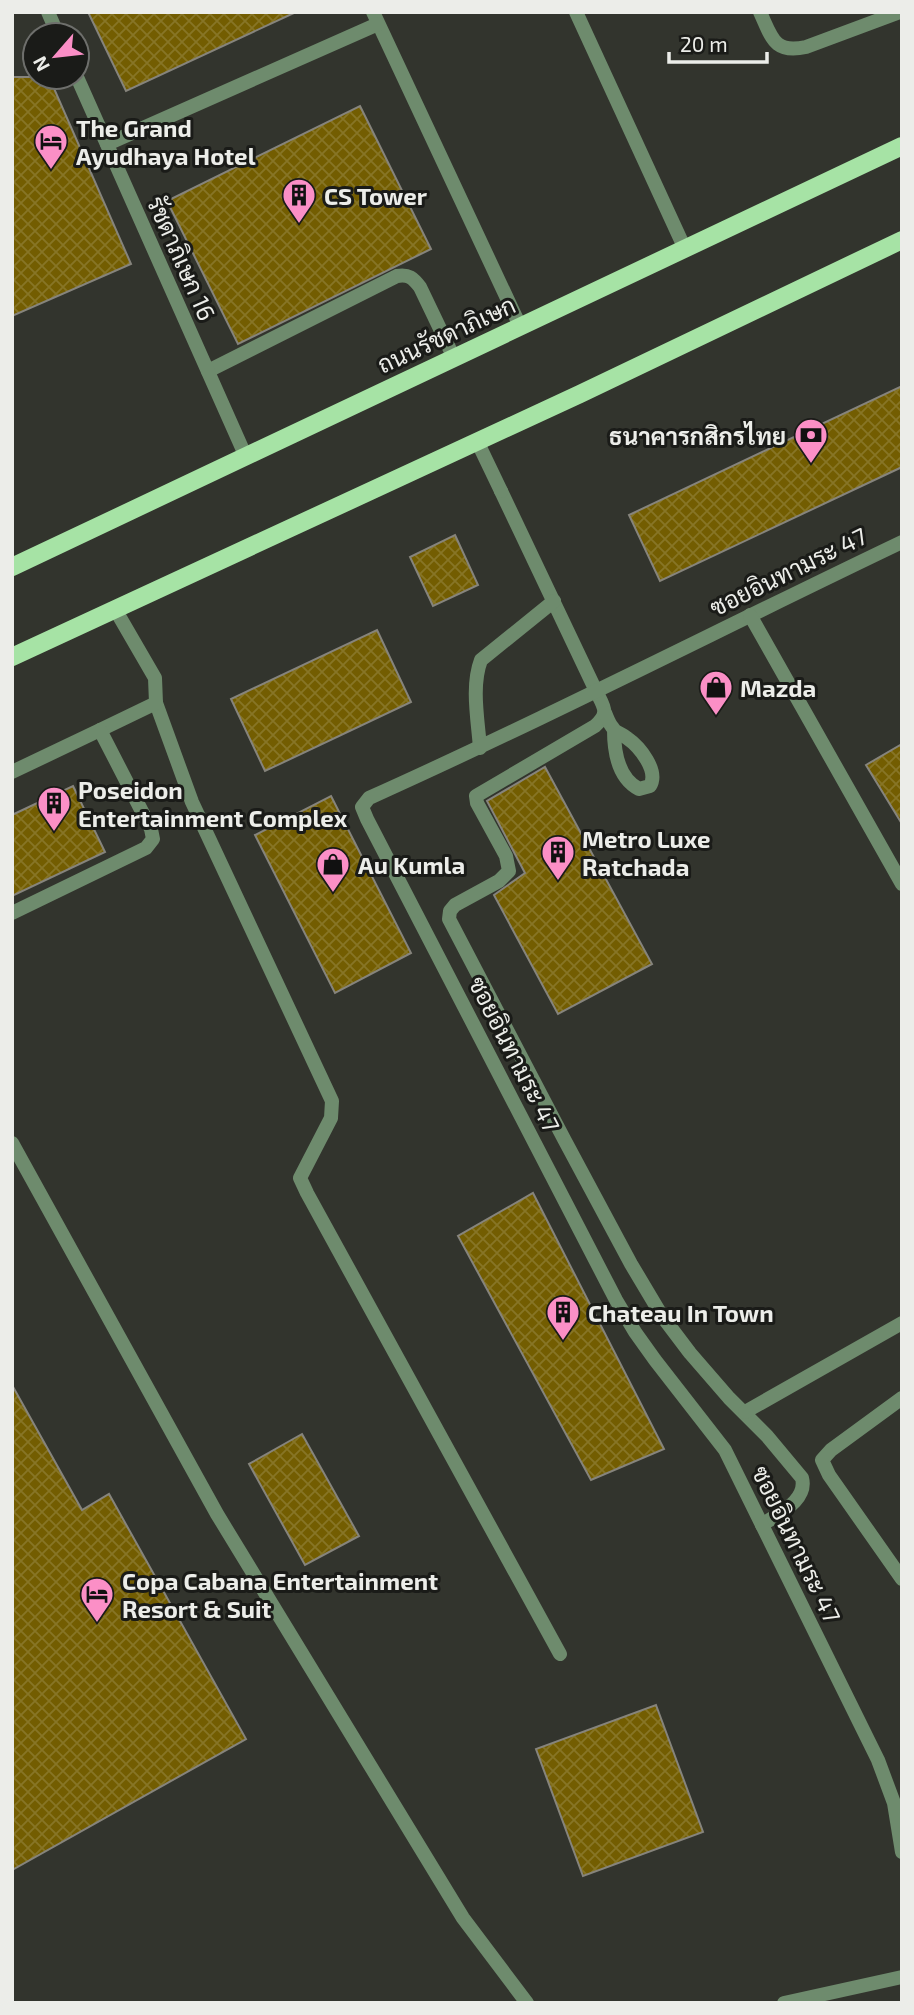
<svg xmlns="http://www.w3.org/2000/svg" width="914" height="2015" font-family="'Exo 2',Sarabun,sans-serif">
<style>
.building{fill:url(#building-cross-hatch);stroke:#86847c;stroke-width:2}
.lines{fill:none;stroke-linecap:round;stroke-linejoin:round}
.service{stroke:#6e8b6d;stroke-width:14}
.minor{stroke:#6e8b6d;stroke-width:14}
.primary{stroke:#a6e3a5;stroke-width:18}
.labels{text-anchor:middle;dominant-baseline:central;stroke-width:6;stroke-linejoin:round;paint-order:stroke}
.poi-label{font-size:24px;font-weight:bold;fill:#ecede9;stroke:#1a1b18;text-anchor:start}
.street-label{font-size:24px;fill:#ecede9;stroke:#1a1b18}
</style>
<defs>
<pattern id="building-cross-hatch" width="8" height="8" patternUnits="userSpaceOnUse" patternTransform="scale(1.75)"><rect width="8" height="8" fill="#735d01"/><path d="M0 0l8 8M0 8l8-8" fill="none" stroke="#877526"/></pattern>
</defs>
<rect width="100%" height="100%" fill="#32342d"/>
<g class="building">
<polygon points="88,12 296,12 126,91"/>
<polygon points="12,77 49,77 131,264 12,316"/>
<polygon points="360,106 431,249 238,344 167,201"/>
<polygon points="902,386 902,467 660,581 629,515"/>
<polygon points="455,535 478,585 433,606 410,557"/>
<polygon points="377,630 411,702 265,771 231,699"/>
<polygon points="902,744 902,824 866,765"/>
<polygon points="545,767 652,964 558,1014 494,895 525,873 487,801"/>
<polygon points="73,786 105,852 12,896 12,815"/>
<polygon points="331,796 411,953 335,993 255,835"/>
<polygon points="533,1193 664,1449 591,1480 458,1236"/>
<polygon points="12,1385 82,1510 109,1494 246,1739 12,1870"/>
<polygon points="302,1434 359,1536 305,1565 249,1464"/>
<polygon points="656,1705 703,1832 583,1876 536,1749"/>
</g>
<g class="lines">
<g class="service">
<polyline points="373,12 520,326"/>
<polyline points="576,12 685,249"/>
<path d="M760,12c12,26 14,42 46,35l94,-35"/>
<path d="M208,371l189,-95c12,-2 16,2 23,11l34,71"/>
<path d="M501,491l95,200c8,16 14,22 -1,35l-119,70 1,7 29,53 3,15 -10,10 -44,24 -5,6 -1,8 115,220 67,125 31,52 28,37 39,45 38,38 35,42c6,23 -25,36 -40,47"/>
<polyline points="156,703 192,802 332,1101 331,1118 300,1178 307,1193 560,1654"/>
<path d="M605,713c2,4 4,11 8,15 3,5 10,6 14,10 13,9 32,33 23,48l-11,3c-21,-11 -25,-38 -25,-59"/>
<polyline points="100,730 156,703 155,678 115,609"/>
<path d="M480,748c-2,-28 -9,-62 1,-88l73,-59"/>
<polyline points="12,772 100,730 151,829 153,839 146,848 12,913"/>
<polyline points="902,1398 831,1450 822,1460 829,1475 902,1579"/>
<polyline points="745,1412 902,1323"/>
</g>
<g class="minor">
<polyline points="48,12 58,35"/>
<polyline points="77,77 246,457"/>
<polyline points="107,144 378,24"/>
<polyline points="477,441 501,491"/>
<path d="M902,542c-178,85 -353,175 -533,256l-7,9 5,12 249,481 19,32 20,28 70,90 153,310 16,43 8,49"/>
<polyline points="750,615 902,884"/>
<polyline points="12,1143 217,1514 463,1918 527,2003"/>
<polyline points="784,2003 902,1977"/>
</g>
<g class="primary">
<polyline points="12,567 902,146"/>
<polyline points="12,657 580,394 902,240"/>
</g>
</g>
<defs>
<symbol id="hotel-pin" viewBox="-11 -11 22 30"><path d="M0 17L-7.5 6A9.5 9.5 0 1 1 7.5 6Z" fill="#fb8fc6" stroke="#1a1b18"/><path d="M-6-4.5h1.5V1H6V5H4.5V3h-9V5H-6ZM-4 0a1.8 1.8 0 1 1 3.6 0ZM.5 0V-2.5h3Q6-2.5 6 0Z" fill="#111"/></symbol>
<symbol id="building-pin" viewBox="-11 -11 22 30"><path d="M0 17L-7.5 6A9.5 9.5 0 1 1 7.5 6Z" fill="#fb8fc6" stroke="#1a1b18"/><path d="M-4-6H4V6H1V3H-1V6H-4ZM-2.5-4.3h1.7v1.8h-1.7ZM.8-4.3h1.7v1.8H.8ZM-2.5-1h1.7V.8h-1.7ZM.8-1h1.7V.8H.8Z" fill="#111"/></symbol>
<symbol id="bank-pin" viewBox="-11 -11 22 30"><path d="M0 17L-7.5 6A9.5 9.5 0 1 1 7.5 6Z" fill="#fb8fc6" stroke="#1a1b18"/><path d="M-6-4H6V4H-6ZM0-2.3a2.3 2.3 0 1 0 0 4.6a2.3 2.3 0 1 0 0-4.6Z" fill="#111"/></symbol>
<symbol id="shop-pin" viewBox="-11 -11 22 30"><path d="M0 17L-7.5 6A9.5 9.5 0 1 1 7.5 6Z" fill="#fb8fc6" stroke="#1a1b18"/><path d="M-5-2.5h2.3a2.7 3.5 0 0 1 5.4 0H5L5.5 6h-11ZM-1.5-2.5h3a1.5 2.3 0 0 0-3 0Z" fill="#111"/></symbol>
</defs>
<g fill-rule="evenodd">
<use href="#hotel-pin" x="32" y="122" width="38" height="52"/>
<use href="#building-pin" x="280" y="176" width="38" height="52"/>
<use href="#bank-pin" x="792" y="416" width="38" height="52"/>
<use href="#shop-pin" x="697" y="668" width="38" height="52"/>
<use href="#building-pin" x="35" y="784" width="38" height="52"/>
<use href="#building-pin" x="539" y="833" width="38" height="52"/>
<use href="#shop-pin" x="314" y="845" width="38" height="52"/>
<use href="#building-pin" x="544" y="1293" width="38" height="52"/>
<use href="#hotel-pin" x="78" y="1575" width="38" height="52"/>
</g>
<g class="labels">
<g class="poi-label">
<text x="76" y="127">The Grand<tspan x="76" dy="28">Ayudhaya Hotel</tspan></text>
<text x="324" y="195">CS Tower</text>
<text x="786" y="435" text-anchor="end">ธนาคารกสิกรไทย</text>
<text x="740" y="687">Mazda</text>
<text x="78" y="789">Poseidon<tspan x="78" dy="28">Entertainment Complex</tspan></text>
<text x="582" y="838">Metro Luxe<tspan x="582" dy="28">Ratchada</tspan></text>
<text x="358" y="864">Au Kumla</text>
<text x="588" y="1312">Chateau In Town</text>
<text x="122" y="1580">Copa Cabana Entertainment<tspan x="122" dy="28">Resort &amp; Suit</tspan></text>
</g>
<g class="street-label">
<text transform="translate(182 258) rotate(66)">รัชดาภิเษก 16</text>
<text transform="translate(446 334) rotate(-25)">ถนนรัชดาภิเษก</text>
<text transform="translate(788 571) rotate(-26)">ซอยอินทามระ 47</text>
<text transform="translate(515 1054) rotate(63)">ซอยอินทามระ 47</text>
<text transform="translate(797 1544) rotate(64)">ซอยอินทามระ 47</text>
</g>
</g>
<rect width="914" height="2015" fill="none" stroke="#ecede9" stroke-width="28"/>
<g transform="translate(56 56) rotate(242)"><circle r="33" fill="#1a1b18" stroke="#6e6f6c" stroke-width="2"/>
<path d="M0-5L12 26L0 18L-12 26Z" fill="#fb8fc6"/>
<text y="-10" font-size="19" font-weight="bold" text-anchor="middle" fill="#ecede9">N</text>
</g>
<path d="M669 52v10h98v-10" fill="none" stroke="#ecede9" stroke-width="3.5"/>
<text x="680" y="52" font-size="21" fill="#ecede9" stroke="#1a1b18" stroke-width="5" paint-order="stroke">20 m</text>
</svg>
